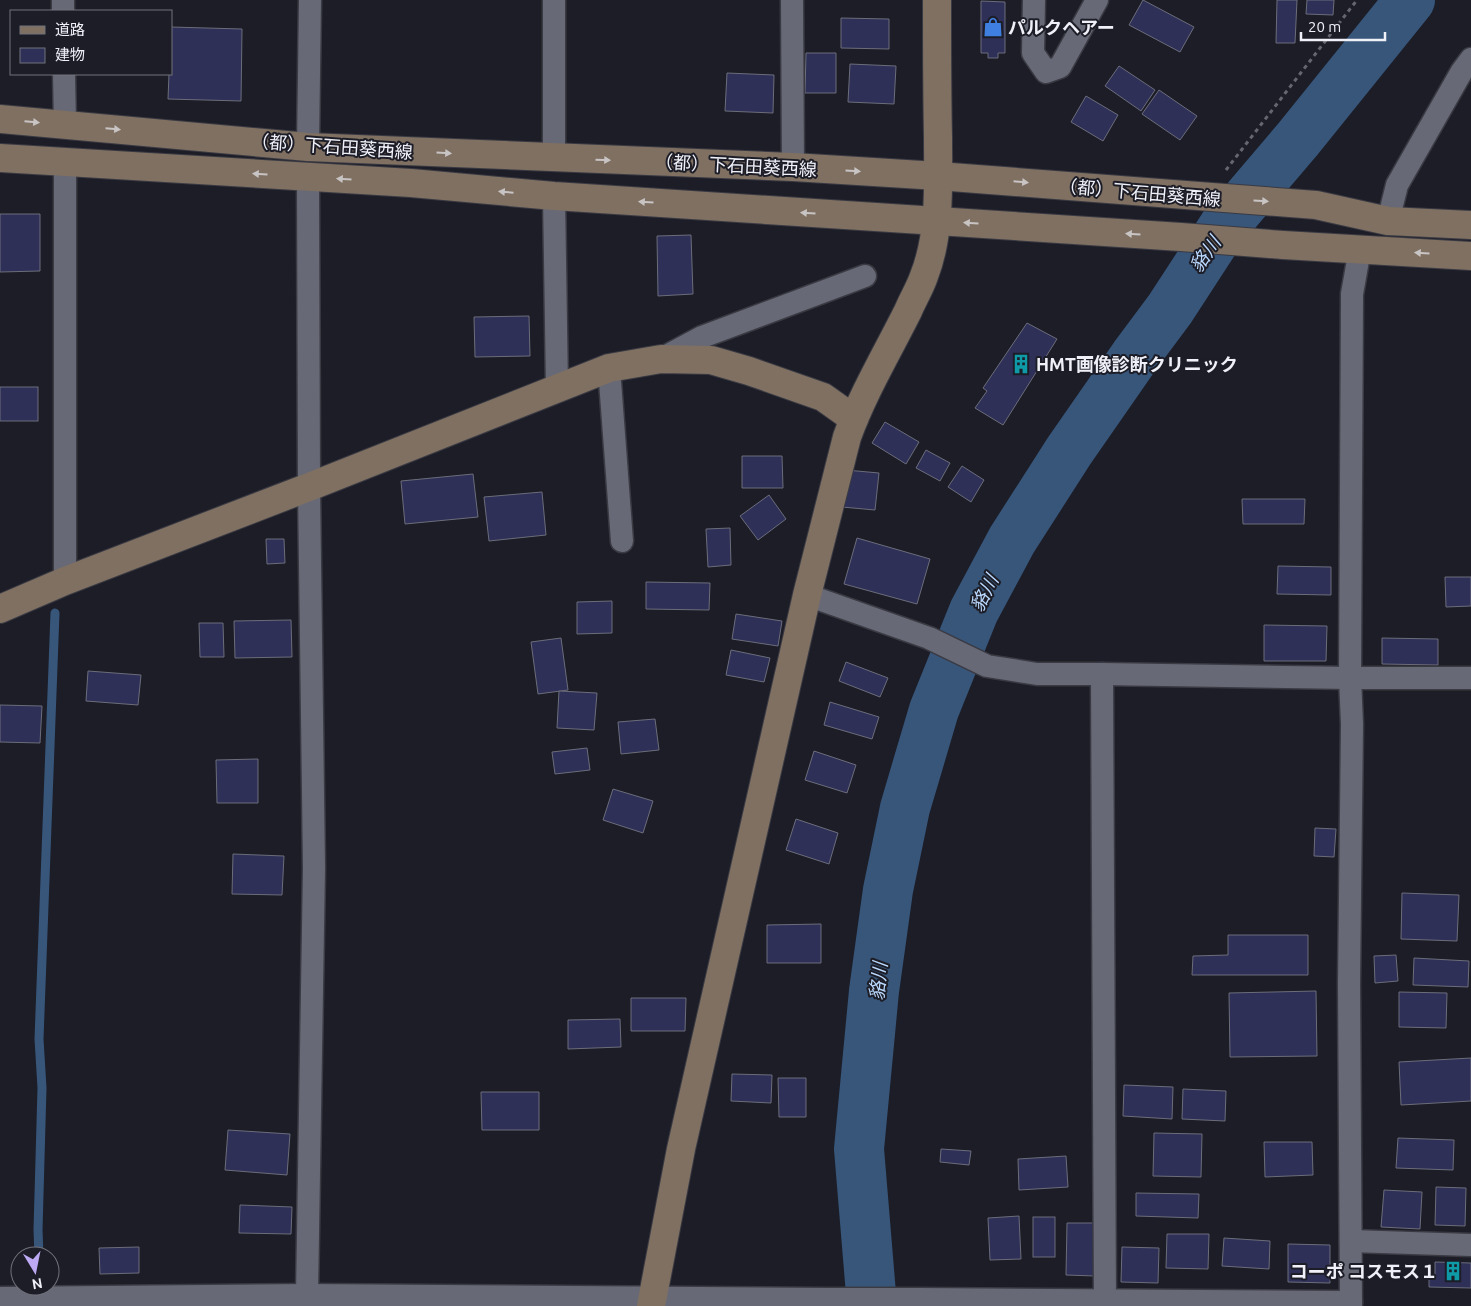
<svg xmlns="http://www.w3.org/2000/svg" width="1471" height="1306" font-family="Ubuntu,'Noto Sans JP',sans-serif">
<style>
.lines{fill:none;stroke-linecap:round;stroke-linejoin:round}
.stream{stroke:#37567a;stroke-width:9}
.river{stroke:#37567a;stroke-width:50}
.building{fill:#2e3058;stroke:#6c6d7a}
.street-casing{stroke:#3a3a43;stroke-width:25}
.secondary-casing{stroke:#3a3a43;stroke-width:30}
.path{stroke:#65666f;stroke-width:3;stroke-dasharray:4 4;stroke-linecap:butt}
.street{stroke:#676976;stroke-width:22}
.secondary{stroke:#7f7062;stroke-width:28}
.oneway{fill:#c8c4c4}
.labels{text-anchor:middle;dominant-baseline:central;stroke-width:4;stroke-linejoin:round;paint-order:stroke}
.poi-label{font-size:18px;font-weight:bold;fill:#f0f1f8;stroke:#1c1d27;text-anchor:start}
.street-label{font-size:18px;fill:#f0f1f8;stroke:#1c1d27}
.water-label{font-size:19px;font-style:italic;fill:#bbd9fe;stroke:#1c1d27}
</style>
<rect width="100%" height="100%" fill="#1c1d27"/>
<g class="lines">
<polyline class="stream" points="39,1256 38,1230 42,1088 39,1039 55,613"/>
<polyline class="river" points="872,1306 859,1149 874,991 888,890 905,808 934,710 974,611 1012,540 1069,451 1135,356 1170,309 1224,226 1298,139 1410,0"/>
</g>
<g class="building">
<polygon points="1143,0 1194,27 1180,52 1129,25"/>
<polygon points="1277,0 1297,0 1295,43 1276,43"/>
<polygon points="1307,0 1334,0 1333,15 1306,14"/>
<polygon points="981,1 1005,2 1005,53 998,53 998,58 988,58 988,53 981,53"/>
<polygon points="841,18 889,19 889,49 841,48"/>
<polygon points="171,27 242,29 241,101 168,99 169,74 171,74"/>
<polygon points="806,53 836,53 836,93 805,93"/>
<polygon points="850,64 896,66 894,104 848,102"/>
<polygon points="1119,66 1155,90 1141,111 1105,86"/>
<polygon points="727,73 774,75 773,113 725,111"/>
<polygon points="1159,90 1197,116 1180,140 1142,114"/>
<polygon points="1086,96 1118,115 1103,141 1071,122"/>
<polygon points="0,214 40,214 40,271 0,272"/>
<polygon points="691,235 693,294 658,296 657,236"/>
<polygon points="529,316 530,356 475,357 474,317"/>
<polygon points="1027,323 1057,339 1003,425 975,408 987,391 983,388"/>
<rect x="0" y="387" width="38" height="34"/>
<polygon points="885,422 919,442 906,464 872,443"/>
<polygon points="926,450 950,463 940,481 916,468"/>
<polygon points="742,456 782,456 783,488 742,488"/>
<polygon points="962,466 984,480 971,502 948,487"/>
<polygon points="846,470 879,473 875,510 842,507"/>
<polygon points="473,474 478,517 405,524 401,481"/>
<polygon points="542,492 546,535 489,541 484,497"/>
<polygon points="769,495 786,519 758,540 740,516"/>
<polygon points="1242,499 1305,499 1304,524 1243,524"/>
<polygon points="730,528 731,565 708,567 706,529"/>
<polygon points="857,538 930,559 917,604 844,584"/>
<polygon points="266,539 284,539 285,563 267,564"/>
<polygon points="1278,566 1331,567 1331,595 1277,594"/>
<polygon points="1445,577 1471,577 1471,606 1446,607"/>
<polygon points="646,582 710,583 709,610 646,609"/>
<polygon points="612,601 612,633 577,634 577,602"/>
<polygon points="736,614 782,621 778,646 732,639"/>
<polygon points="291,620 292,657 235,658 234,621"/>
<polygon points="199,623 223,623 224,657 200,657"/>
<polygon points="1264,625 1327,626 1326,661 1264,661"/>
<polygon points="561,638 568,690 538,694 531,642"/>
<polygon points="1382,638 1438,639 1438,665 1382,664"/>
<polygon points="731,650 770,658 764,682 726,675"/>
<polygon points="846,662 888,678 880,697 839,681"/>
<polygon points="88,671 141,675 138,705 86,701"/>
<polygon points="559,691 597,693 594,730 557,728"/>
<polygon points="830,702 879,717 872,739 824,725"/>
<polygon points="0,705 42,706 40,743 0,742"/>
<polygon points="655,719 659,750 621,754 618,722"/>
<polygon points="587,748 590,770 555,774 552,752"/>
<polygon points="814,751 856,765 847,793 805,780"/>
<polygon points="258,759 258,803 217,803 216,760"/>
<polygon points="613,789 653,801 643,833 603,820"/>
<polygon points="796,819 838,833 829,864 786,850"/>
<polygon points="1315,828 1336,829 1334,857 1314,856"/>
<polygon points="233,854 284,856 282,895 232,894"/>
<polygon points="1402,893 1459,895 1457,941 1401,939"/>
<polygon points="821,924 821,963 767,963 767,925"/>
<polygon points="1228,935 1308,935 1308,975 1192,975 1193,956 1228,955"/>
<polygon points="1396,955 1398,981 1375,983 1374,956"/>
<polygon points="1414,958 1469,961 1468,987 1413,985"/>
<polygon points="1316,991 1317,1056 1230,1057 1229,993"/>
<polygon points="1399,992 1447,993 1446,1028 1399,1027"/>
<polygon points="631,998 686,998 685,1031 631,1031"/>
<polygon points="620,1019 621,1047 568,1049 568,1020"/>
<polygon points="1471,1058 1471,1101 1401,1105 1399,1062"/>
<polygon points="732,1074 772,1075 771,1103 731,1101"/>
<polygon points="778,1078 806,1078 806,1117 779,1117"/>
<polygon points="1124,1085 1173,1087 1172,1119 1123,1116"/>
<polygon points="1183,1089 1226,1091 1225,1121 1182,1119"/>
<polygon points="481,1092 539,1092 539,1130 482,1130"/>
<polygon points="228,1130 290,1134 287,1175 225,1170"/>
<polygon points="1154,1133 1202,1134 1201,1177 1153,1176"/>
<polygon points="1398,1138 1454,1140 1453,1170 1396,1168"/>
<polygon points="1264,1142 1312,1142 1313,1175 1265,1177"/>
<polygon points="941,1149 971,1151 969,1165 940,1162"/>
<polygon points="1066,1156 1068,1187 1019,1190 1018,1159"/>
<polygon points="1436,1187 1466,1188 1465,1226 1435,1225"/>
<polygon points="1384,1190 1422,1192 1420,1229 1381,1227"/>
<polygon points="1136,1193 1199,1194 1198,1218 1136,1216"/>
<polygon points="240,1205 292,1207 291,1234 239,1233"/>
<polygon points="1019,1216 1021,1259 990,1260 988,1218"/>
<rect x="1033" y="1217" width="22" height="40"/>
<polygon points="1067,1223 1096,1223 1095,1276 1066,1275"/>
<polygon points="1167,1234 1209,1234 1208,1269 1166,1268"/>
<polygon points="1224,1238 1270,1241 1269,1269 1222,1266"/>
<polygon points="1288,1244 1330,1245 1330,1283 1288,1282"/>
<polygon points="139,1247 139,1273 100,1274 99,1248"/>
<polygon points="1122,1247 1159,1248 1158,1283 1121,1282"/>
<polygon points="1435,1262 1471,1263 1471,1288 1429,1287 1429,1279 1435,1279"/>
</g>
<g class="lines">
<defs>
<g id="street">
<polyline points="63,0 63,11"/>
<polyline points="554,0 554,158"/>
<polyline points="792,0 793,167"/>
<polyline points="1034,0 1033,53 1046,72 1060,67 1097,0"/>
<polyline points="64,74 65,125"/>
<polyline points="308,147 310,0"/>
<polyline points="65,162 65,581"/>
<polyline points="554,196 557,388"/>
<polyline points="1388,221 1397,185 1462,71 1471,59"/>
<polyline points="661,359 702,337 865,276"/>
<polyline points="609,368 622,541"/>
<polyline points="807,595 929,638 987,666 1037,674 1102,674 1350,678 1471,678"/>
<polyline points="1102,674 1105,1306"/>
<polyline points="1351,1241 1471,1245"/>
<polyline points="307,1295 314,868 309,487 308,177"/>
<polyline points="0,1298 307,1295 827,1299 919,1299 1351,1302"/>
<polyline points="1351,1306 1349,983 1352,724 1350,678 1352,294 1360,249"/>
</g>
<g id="secondary">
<polyline points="0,119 308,147 793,167 938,176 1316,205 1388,221 1471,225"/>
<polyline points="0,158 411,183 554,196 1181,237 1283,245 1471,256"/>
<polyline points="0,609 65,581 309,487 609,368 661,359 711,360 749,371 823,397 854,419"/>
<path d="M651,1306l30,-157 126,-554 40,-158c16,-44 40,-84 61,-126 5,-12 12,-23 16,-35 17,-43 14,-94 14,-139 -1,-46 -1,-91 -1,-137"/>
</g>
</defs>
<use href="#street" class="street-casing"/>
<use href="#secondary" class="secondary-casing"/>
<polyline class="path" points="1226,170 1357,0"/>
<use href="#street" class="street"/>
<use href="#secondary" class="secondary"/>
</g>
<defs><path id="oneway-solid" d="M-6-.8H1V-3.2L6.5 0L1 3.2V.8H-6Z" transform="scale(1.25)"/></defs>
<g class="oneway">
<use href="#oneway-solid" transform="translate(32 122) rotate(5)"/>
<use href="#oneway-solid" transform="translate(113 129) rotate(5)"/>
<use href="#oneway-solid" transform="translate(444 153) rotate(3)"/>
<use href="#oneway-solid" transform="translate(603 160) rotate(2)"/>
<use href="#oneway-solid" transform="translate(853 171) rotate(3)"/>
<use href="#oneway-solid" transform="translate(260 174) rotate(-177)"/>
<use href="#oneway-solid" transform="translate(344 179) rotate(-176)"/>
<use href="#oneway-solid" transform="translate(1021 182) rotate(5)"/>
<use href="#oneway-solid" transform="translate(506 192) rotate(-175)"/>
<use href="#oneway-solid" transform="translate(1261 201) rotate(4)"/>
<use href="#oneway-solid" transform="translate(646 202) rotate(-176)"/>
<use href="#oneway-solid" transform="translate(808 213) rotate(-176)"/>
<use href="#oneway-solid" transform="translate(971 223) rotate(-176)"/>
<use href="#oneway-solid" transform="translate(1133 234) rotate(-176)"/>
<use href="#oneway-solid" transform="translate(1422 253) rotate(-177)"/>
</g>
<defs>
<symbol id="shop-bare" viewBox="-9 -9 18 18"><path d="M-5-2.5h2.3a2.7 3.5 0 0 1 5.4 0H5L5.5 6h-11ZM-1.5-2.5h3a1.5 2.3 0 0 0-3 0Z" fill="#3f7fe0" stroke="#1c1d27" stroke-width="2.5" paint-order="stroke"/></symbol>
<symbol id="building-bare" viewBox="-9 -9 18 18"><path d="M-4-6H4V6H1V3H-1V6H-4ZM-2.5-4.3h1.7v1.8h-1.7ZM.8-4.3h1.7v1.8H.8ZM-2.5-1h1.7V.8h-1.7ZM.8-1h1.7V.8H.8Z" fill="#0f9aa8" stroke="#1c1d27" stroke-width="2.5" paint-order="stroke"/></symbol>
</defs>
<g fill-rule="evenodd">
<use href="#shop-bare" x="979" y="13" width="28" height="28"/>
<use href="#building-bare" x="1007" y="350" width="28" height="28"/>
<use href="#building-bare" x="1439" y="1257" width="28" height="28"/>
</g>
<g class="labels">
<g class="poi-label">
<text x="1008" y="27">パルクヘアー</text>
<text x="1036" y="364">HMT画像診断クリニック</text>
<text x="1438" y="1271" text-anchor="end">コーポ コスモス１</text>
</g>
<g class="street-label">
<text transform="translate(332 146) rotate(4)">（都）下石田葵西線</text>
<text transform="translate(736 165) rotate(3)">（都）下石田葵西線</text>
<text transform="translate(1140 192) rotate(5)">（都）下石田葵西線</text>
</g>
<g class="water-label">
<text transform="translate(1205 254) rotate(-55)">貉川</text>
<text transform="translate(984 593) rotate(-63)">貉川</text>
<text transform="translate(878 981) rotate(-84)">貉川</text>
</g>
</g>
<rect x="10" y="10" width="162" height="65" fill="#1c1d27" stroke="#71727b"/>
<rect x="20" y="26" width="25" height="8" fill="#7f7062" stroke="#71727b"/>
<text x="55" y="35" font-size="15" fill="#f0f1f8">道路</text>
<rect x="20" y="48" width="25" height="15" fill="#2e3058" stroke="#71727b"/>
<text x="55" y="60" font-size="15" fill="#f0f1f8">建物</text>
<g transform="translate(35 1271) rotate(170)"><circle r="24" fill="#1c1d27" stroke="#71727b"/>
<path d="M0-4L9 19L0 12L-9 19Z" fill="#bea9f5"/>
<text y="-8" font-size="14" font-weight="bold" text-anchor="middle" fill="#f0f1f8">N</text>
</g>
<path d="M1301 32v8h84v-8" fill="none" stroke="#f0f1f8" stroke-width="2.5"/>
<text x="1308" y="32" font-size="15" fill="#f0f1f8" stroke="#1c1d27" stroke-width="4" paint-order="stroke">20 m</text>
</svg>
